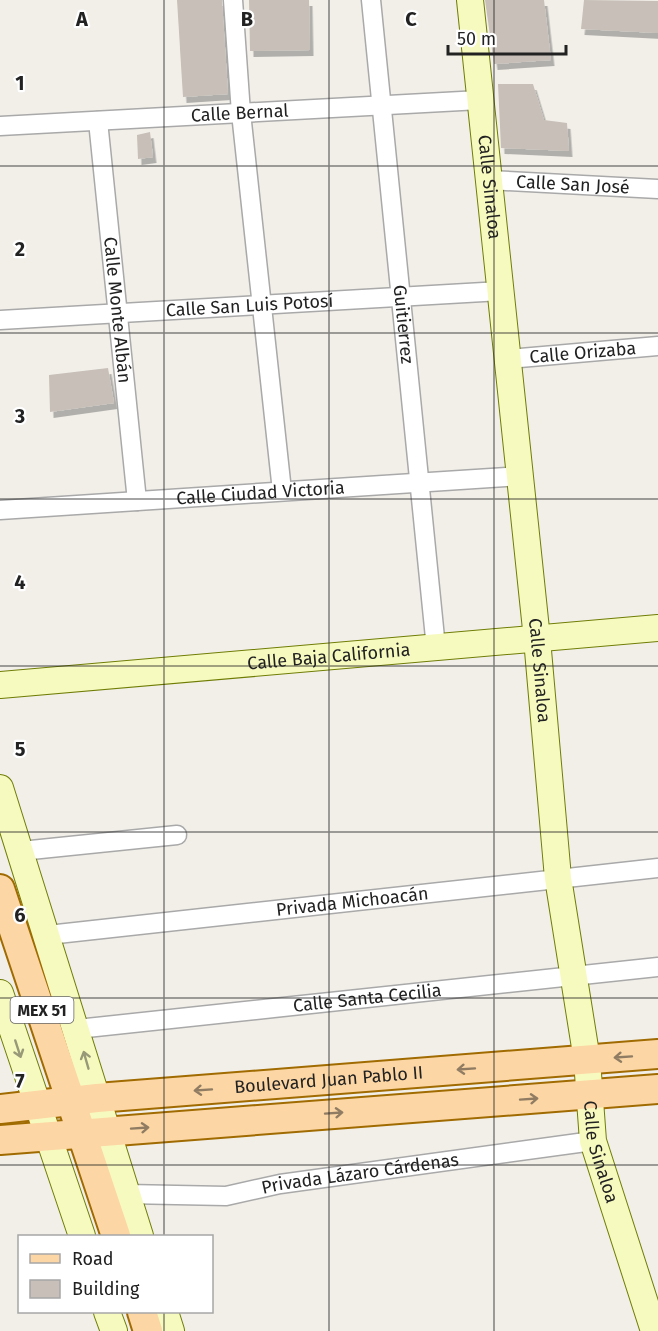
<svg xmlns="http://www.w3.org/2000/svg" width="658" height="1331" font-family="'Fira Sans',sans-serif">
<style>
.building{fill:#c7bfb8;filter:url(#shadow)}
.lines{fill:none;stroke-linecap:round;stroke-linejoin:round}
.street-casing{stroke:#a9a9a9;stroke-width:21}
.secondary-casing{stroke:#707d05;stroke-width:28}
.primary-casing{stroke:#a06b00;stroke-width:32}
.street{stroke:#fff;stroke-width:18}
.secondary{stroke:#f7fabf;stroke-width:26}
.primary{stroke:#fcd6a4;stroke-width:28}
.oneway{stroke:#979978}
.oneway2{stroke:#8f7c63}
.grid{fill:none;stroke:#222;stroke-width:1.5;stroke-opacity:0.55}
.labels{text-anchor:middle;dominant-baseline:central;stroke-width:4.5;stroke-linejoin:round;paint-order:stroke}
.shield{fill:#fff;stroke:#646464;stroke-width:1.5}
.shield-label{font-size:16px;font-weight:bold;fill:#222}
.street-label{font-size:18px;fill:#222;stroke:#fff}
.grid-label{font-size:20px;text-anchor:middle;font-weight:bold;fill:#222;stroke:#fff;stroke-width:4.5;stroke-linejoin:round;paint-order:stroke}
</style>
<defs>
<filter id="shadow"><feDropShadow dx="3.5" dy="6" stdDeviation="0" flood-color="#0004"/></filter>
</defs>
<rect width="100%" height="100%" fill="#f2efe9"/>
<g class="building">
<polygon points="177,0 222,0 228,94 183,97"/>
<polygon points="249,0 309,0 310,50 250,51"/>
<polygon points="485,0 544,0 551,60 494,64"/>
<polygon points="584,0 658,1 658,33 581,29"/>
<polygon points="498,84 533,84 544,120 567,123 569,151 501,148"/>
<polygon points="150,132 153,157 138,159 137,135"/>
<polygon points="108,368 114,403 50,412 49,375"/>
</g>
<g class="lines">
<defs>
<g id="street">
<polyline points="233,0 241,113 282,491"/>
<path id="s1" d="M371,0l65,648"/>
<path id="s2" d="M98,121l39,380"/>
<path id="s3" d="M0,126l480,-26"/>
<path id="s4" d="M489,180l169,9"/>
<path id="s5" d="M0,320l501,-29"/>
<path id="s6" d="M508,359l150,-13"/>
<path id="s7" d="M0,510l520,-34"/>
<polyline points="21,851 177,835"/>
<path id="s8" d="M48,935l610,-67"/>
<path id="s9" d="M77,1029l581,-62"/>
<path id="s10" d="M126,1194l100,2 54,-12 313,-43"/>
</g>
<g id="secondary">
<path id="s11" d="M470,0l67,639 21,239 29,182 6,81 61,190"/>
<path id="s12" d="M0,685l658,-57"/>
<polyline points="0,788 140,1236"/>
<polyline points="0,993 82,1236"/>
<polyline points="107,1312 114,1331"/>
<polyline points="165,1312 171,1331"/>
</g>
<g id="primary">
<polyline points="0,889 116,1236"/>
<path id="s13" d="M0,1109l97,-11 561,-44"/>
<polyline points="0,1140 658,1089"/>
<polyline points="142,1312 148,1331"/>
</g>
</defs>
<use href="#street" class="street-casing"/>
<use href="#secondary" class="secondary-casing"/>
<use href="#primary" class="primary-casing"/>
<use href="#street" class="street"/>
<use href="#secondary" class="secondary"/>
<use href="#primary" class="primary"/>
</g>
<defs><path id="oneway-shaft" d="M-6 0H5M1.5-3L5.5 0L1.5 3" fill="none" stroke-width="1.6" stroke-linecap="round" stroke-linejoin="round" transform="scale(1.5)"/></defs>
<g class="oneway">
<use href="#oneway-shaft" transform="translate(18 1049) rotate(72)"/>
<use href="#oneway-shaft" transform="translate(86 1060) rotate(-106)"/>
</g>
<g class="oneway2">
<use href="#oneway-shaft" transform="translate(623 1057) rotate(176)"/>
<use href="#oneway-shaft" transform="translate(466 1069) rotate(176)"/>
<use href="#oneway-shaft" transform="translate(203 1090) rotate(176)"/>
<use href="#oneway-shaft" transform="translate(529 1099) rotate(-4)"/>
<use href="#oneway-shaft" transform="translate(334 1113) rotate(-4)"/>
<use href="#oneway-shaft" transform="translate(140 1128) rotate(-4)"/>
</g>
<path class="grid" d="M164,0v1236M329,0v1331M494,0v1331M0,166h658M0,333h658M0,499h658M0,666h658M0,832h658M0,998h658M0,1165h658M164,1312v19"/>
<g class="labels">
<rect class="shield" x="10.5" y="997" width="63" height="26" rx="4.5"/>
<g class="shield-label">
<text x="42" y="1010">MEX 51</text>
</g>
<g class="street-label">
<text stroke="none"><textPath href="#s3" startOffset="240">Calle Bernal</textPath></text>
<text stroke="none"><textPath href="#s4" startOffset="84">Calle San José</textPath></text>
<text stroke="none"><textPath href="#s11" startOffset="188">Calle Sinaloa</textPath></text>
<text stroke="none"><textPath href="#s5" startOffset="250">Calle San Luis Potosí</textPath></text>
<text stroke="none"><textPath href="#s2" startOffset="190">Calle Monte Albán</textPath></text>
<text stroke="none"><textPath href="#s1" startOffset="326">Guitierrez</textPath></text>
<text stroke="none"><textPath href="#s6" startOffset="75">Calle Orizaba</textPath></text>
<text stroke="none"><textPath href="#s7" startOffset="261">Calle Ciudad Victoria</textPath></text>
<text stroke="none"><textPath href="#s12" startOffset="330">Calle Baja California</textPath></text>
<text stroke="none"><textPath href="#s11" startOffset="674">Calle Sinaloa</textPath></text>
<text stroke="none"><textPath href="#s8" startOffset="306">Privada Michoacán</textPath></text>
<text stroke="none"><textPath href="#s9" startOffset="292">Calle Santa Cecilia</textPath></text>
<text stroke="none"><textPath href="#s13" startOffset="330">Boulevard Juan Pablo II</textPath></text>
<text stroke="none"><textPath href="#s11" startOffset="1160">Calle Sinaloa</textPath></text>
<text stroke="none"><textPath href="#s10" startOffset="236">Privada Lázaro Cárdenas</textPath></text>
</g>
</g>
<g class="grid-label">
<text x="82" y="26">A</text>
<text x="247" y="26">B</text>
<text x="411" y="26">C</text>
<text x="20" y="90">1</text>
<text x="20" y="256">2</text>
<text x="20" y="423">3</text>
<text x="20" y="589">4</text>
<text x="20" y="756">5</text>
<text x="20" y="922">6</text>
<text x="20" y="1088">7</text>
</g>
<rect x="18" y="1235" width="195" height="78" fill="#ffffff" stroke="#a7a7a7" stroke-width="1.5"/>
<rect x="30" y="1254" width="30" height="9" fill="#fcd6a4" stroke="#a7a7a7" stroke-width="1.5"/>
<text x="72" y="1265" font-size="18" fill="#222222">Road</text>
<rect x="30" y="1280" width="30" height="18" fill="#c7bfb8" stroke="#a7a7a7" stroke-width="1.5"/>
<text x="72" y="1295" font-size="18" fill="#222222">Building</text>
<path d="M448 45v9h118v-9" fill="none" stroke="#222222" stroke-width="3"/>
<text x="457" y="45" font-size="18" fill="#222222" stroke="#ffffff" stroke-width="4.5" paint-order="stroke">50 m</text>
</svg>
